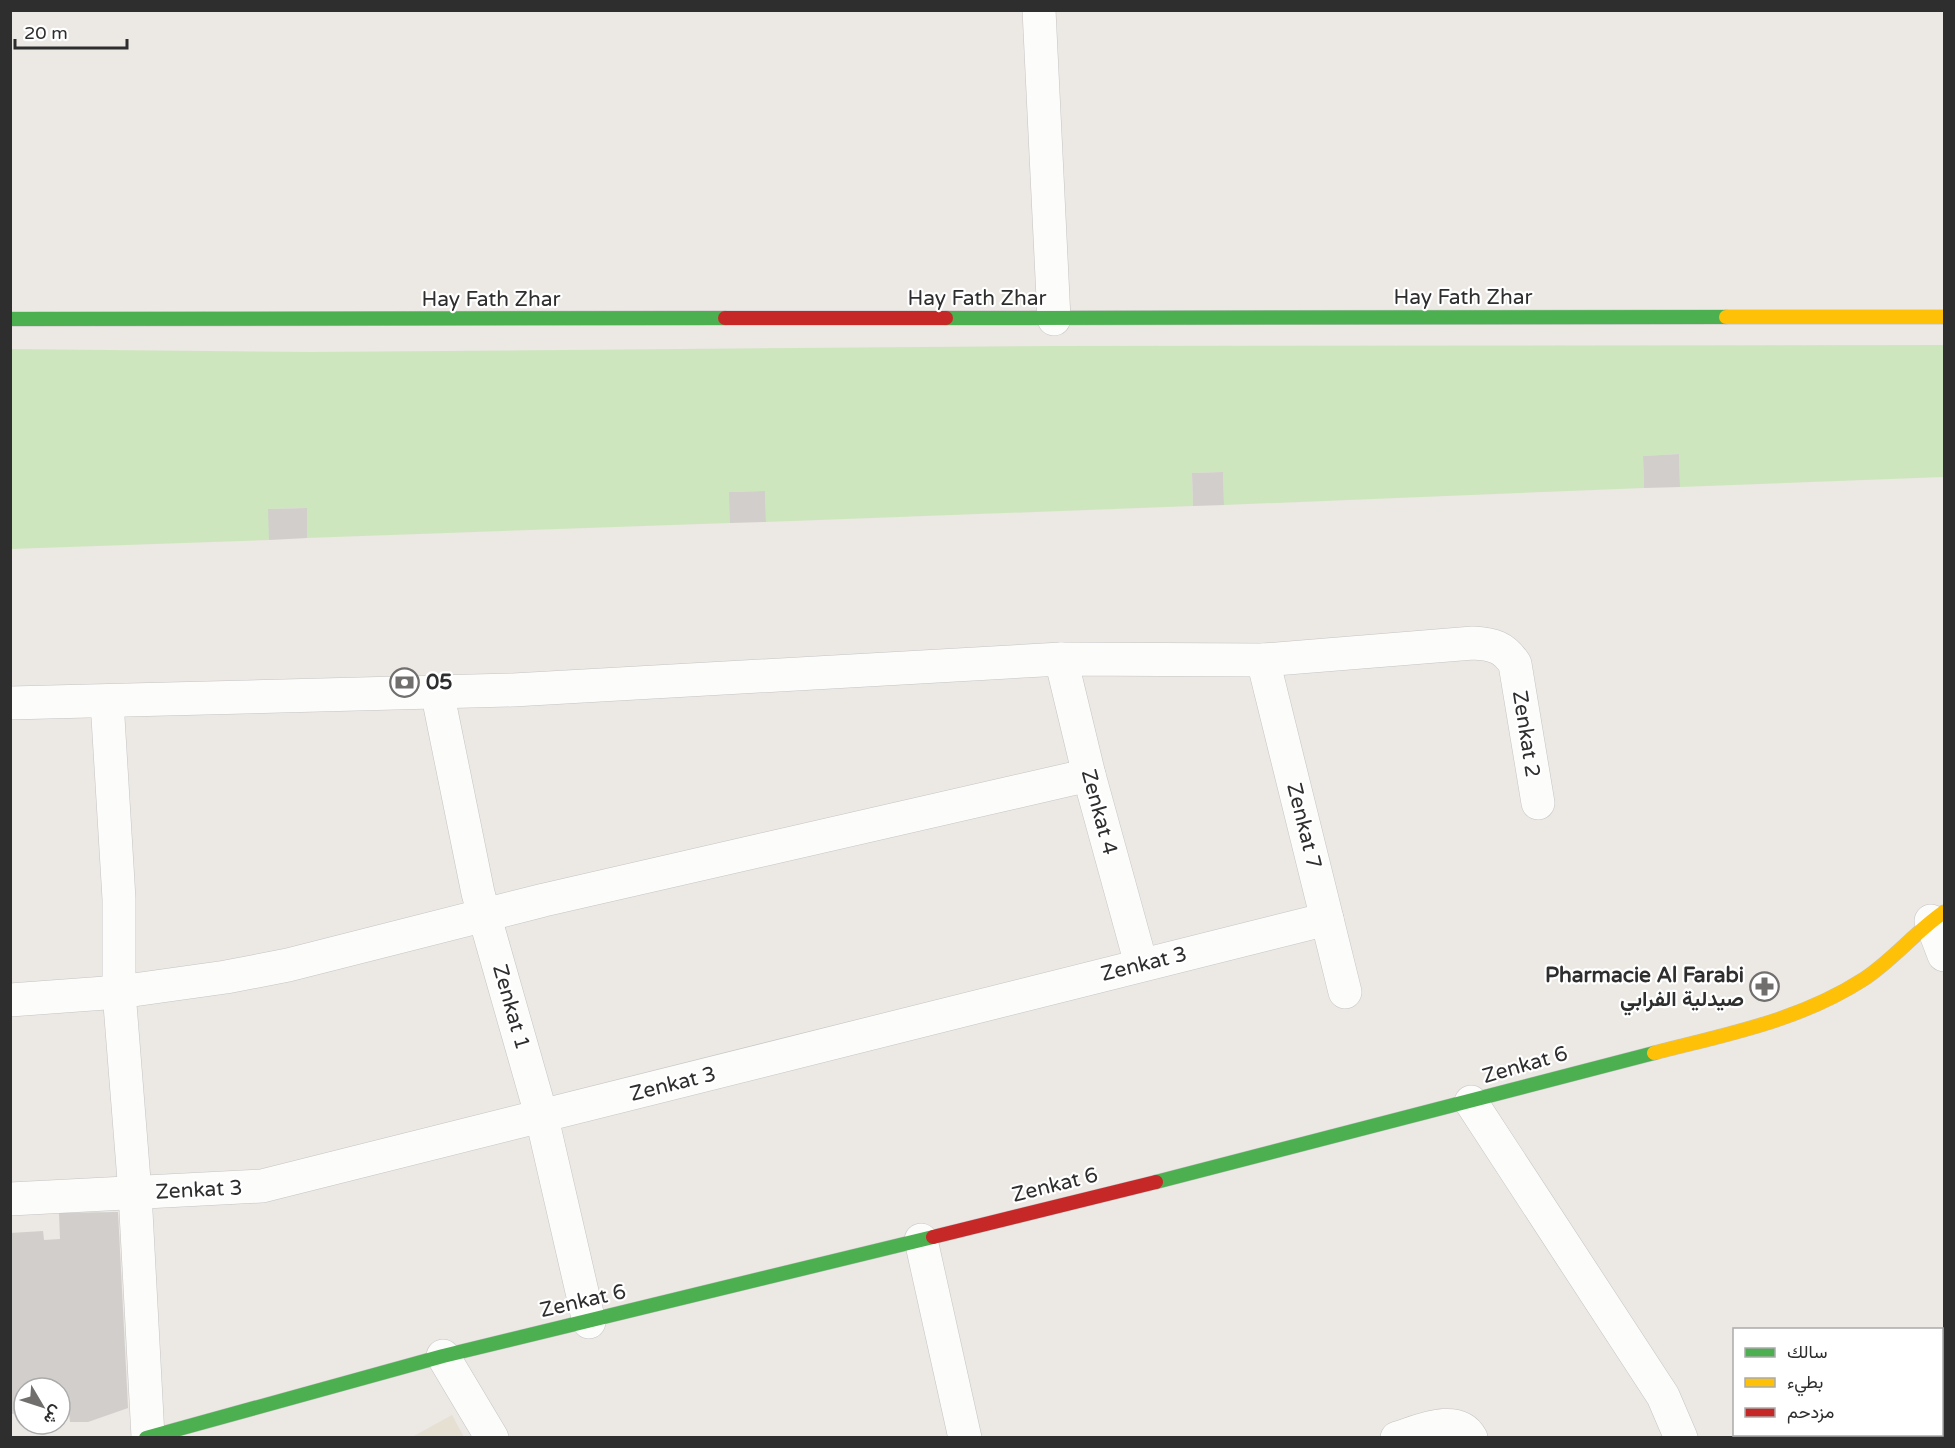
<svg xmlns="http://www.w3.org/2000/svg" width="1955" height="1448" font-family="'Varela Round',Vazirmatn,sans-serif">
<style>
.education{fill:#e6e0d3}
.green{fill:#cee6be}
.building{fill:#d1cecb}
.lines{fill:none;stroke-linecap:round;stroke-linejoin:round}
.street-casing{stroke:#c5c4c5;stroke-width:34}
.fast-casing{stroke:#c5c4c5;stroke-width:15}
.slow-casing{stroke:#c5c4c5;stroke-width:15}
.jam-casing{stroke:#c5c4c5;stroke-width:15}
.street{stroke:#fcfcfb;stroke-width:33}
.fast{stroke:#4caf50;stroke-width:14}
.slow{stroke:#ffc107;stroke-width:14}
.jam{stroke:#c62828;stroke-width:14}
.labels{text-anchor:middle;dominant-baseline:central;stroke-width:4.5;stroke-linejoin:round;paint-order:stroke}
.street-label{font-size:21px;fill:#2e2e2e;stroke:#fff}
.poi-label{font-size:21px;font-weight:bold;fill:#2e2e2e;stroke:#fff;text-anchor:start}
</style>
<rect width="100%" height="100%" fill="#ece8e4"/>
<polygon class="education" points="452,1415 464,1437 412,1437"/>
<polygon class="green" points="1944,345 1944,477 1680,487 1679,454 1643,456 1644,488 1224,505 1223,472 1192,473 1193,506 766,522 765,491 730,492 730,523 307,538 306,508 269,509 269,540 11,549 10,349 310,352 1053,346"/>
<g class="building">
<polygon points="1679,454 1680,487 1644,488 1643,456"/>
<polygon points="1223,472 1224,505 1193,506 1192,473"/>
<polygon points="765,491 766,522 730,523 729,492"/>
<polygon points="307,508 307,538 269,540 268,509"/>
<polygon points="118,1212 128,1408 88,1422 70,1422 68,1403 60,1403 60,1388 24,1388 24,1413 10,1414 10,1233 43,1231 44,1240 60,1239 59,1213"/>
</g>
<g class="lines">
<defs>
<g id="street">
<polyline points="1039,10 1054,319"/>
<polyline points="1061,659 1089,775 1141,964"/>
<polyline points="1263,660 1345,992"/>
<polyline points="437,691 478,893 542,1118 589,1322"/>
<polyline points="107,701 119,899 119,992 135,1193 148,1437"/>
<path d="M10,703l503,-13 548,-31 202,1 210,-17c20,1 31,4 42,21l23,139"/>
<polyline points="1931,921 1944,955"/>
<polyline points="10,1000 119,992 226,977 288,965 544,900 1089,775"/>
<polyline points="1471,1102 1663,1396 1681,1438"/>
<polyline points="10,1199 262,1186 1327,919"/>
<polyline points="921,1240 965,1438"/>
<polyline points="443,1356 492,1438"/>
<polyline points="1942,1419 1944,1418"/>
<path d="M1397,1438c21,-6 60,-25 74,0"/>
<polyline points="1888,1438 1893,1434"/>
</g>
<g id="fast">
<polyline points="946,318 1726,317"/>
<polyline points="10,319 725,318"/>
<polyline points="1156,1182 1654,1053"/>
<polyline points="146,1438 443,1356 933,1237"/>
</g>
<g id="slow">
<polyline points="1726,317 1944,317"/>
<path d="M1654,1053c73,-19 145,-32 210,-74 29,-19 51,-47 80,-67"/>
</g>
<g id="jam">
<polyline points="725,318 946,318"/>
<polyline points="933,1237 1156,1182"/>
</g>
</defs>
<use href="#street" class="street-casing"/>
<use href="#fast" class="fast-casing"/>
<use href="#slow" class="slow-casing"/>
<use href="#jam" class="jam-casing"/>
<use href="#street" class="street"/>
<use href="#fast" class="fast"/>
<use href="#slow" class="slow"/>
<use href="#jam" class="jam"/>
</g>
<defs>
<symbol id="bank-ring" viewBox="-11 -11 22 22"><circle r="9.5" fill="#fff" stroke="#706f6e" stroke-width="1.5"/><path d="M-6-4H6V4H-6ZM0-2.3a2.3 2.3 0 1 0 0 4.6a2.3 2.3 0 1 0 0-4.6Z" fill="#706f6e"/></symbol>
<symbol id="pharmacy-ring" viewBox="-11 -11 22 22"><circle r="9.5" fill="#fff" stroke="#706f6e" stroke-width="1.5"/><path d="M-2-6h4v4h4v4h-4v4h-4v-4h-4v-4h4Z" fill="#706f6e"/></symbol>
</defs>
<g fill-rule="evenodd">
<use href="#bank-ring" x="388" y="666" width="33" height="33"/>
<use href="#pharmacy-ring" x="1748" y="970" width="33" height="33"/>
</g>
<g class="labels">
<g class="street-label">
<text x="1463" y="297">Hay Fath Zhar</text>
<text x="977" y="298">Hay Fath Zhar</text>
<text x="491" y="299">Hay Fath Zhar</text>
<text transform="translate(1526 734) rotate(81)">Zenkat 2</text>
<text transform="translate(1099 812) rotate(75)">Zenkat 4</text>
<text transform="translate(1304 826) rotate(76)">Zenkat 7</text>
<text transform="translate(1144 964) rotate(-14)">Zenkat 3</text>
<text transform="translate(511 1007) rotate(74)">Zenkat 1</text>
<text transform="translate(1525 1065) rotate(-16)">Zenkat 6</text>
<text transform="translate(673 1084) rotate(-14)">Zenkat 3</text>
<text transform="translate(1055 1185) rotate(-14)">Zenkat 6</text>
<text transform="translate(199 1190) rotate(-3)">Zenkat 3</text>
<text transform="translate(583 1301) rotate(-13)">Zenkat 6</text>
</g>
<g class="poi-label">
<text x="426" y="682">05</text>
<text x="1744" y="975" text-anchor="end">Pharmacie Al Farabi<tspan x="1744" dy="24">صيدلية الفرابي</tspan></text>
</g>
</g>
<rect width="1955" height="1448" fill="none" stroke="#2e2e2e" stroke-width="24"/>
<rect x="1733" y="1328" width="210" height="108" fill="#ffffff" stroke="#ababab" stroke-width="1.5"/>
<rect x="1745" y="1348" width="30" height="9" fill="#4caf50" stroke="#ababab" stroke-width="1.5"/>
<text x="1787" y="1358" font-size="18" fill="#2e2e2e">سالك</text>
<rect x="1745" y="1378" width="30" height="9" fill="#ffc107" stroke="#ababab" stroke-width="1.5"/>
<text x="1787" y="1388" font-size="18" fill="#2e2e2e">بطيء</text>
<rect x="1745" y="1408" width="30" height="9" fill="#c62828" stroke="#ababab" stroke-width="1.5"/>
<text x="1787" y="1418" font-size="18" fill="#2e2e2e">مزدحم</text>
<g transform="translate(42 1406) rotate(129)"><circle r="28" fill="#ffffff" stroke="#ababab" stroke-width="1.5"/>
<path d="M0-4.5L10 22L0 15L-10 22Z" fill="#706f6e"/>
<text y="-9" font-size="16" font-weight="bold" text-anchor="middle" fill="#2e2e2e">ش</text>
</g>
<path d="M15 39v9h112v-9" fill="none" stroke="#2e2e2e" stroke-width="3"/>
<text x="24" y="39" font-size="18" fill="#2e2e2e" stroke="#ffffff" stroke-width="4.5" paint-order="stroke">20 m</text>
</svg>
